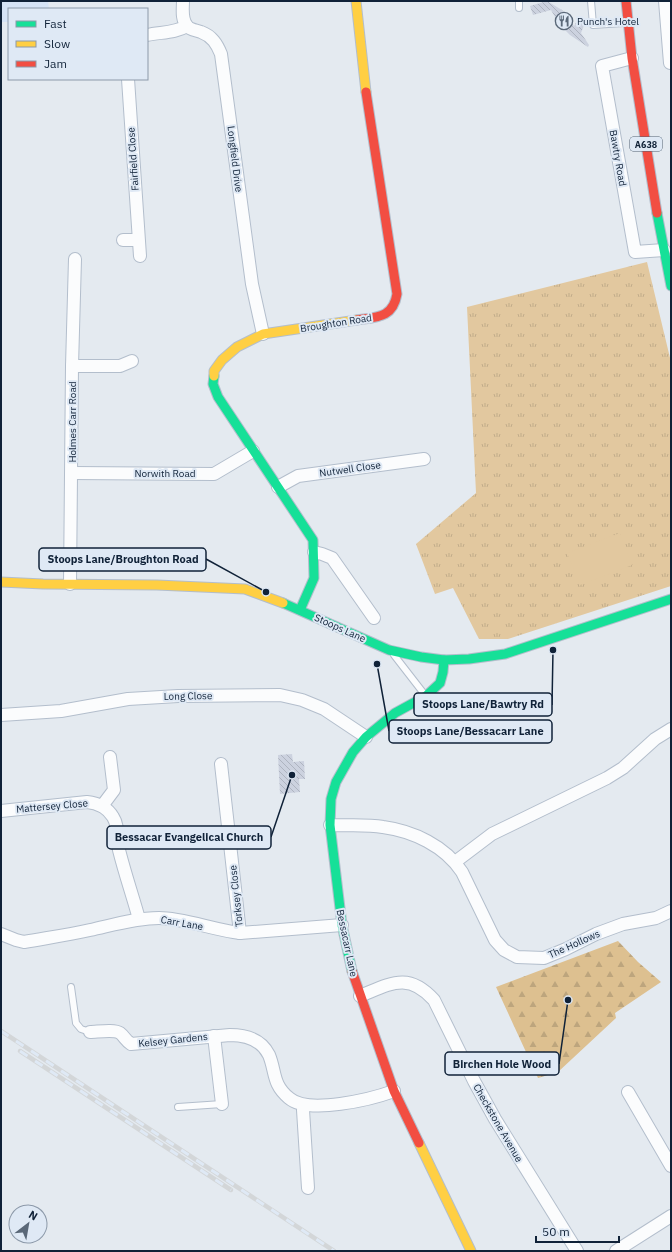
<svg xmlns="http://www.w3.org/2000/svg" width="672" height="1252" font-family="'IBM Plex Sans',sans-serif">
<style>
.built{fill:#d6e4f6}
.forest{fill:url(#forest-firs)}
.park{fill:url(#park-tufts)}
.pitch{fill:#e2c89f}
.building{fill:url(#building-back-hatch)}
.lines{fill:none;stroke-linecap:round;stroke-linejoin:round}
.lane-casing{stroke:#b3becc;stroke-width:8}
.street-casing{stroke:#b3becc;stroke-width:14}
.fast-casing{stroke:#b3becc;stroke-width:11}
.slow-casing{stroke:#b3becc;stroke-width:11}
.jam-casing{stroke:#b3becc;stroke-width:11}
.lane{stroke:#fbfcfd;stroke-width:6}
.street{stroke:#fbfcfd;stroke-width:12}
.fast{stroke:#16e098;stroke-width:9}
.slow{stroke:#ffcf43;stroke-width:9}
.jam{stroke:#f24e42;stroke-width:9}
.rail-casing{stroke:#d3d6d8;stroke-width:4.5}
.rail{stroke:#dfe9f5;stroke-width:3;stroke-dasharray:9;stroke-linecap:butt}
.labels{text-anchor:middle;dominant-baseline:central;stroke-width:4;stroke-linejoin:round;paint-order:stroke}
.shield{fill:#dfe9f5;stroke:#4e5e71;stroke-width:1}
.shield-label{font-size:9px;font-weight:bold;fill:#102238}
.poi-label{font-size:10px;fill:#102238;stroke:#dfe9f5;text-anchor:start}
.street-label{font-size:10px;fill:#102238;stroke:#dfe9f5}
.leader{fill:none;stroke:#102238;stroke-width:1.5}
.callout-dot{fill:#102238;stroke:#dfe9f5;stroke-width:1.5}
.callout{fill:#dfe9f5;stroke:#102238;stroke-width:1.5}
.callout-label{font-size:11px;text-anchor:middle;font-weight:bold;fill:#102238}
</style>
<defs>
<pattern id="forest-firs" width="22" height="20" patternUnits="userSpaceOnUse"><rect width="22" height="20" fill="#ddc090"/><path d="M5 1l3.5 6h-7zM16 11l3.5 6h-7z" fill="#bda57d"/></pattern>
<pattern id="park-tufts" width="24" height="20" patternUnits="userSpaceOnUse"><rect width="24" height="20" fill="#e2c89f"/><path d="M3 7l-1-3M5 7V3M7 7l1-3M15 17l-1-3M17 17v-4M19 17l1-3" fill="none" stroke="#c1ac8a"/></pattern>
<pattern id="building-back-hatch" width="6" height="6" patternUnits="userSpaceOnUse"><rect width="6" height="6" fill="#ccd2df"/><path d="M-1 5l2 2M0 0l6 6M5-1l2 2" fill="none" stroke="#aeb4c0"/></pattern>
</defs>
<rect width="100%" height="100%" fill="#e4eaf0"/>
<polygon class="built" points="1,1 48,1 49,9 9,9 9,22 1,22"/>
<polygon class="forest" points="618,941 638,962 661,982 615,1013 616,1018 558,1072 538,1078 496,987"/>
<polygon class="park" points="647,262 671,362 671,586 508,639 479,639 453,588 435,594 416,544 476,493 467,307"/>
<polygon class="pitch" points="620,533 632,565 580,585 567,553"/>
<g class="building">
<polygon points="547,1 562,10 574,26 578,19 585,23 581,33 589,45 588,47 570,35 559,24 551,10 533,15 530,6"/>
<polygon points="292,754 293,762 304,761 305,779 299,779 300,792 280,794 278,755"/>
</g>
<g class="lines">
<defs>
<g id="lane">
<polyline points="519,1 519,8"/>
<polyline points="591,1 593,25 624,23"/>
<polyline points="394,655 425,695"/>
<polyline points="71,987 76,1023 81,1029 90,1032"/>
<polyline points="178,1107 222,1104"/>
</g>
<g id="street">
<path d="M183,1c0,8 -2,18 4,25 3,4 9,4 14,6 11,4 16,12 20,22l31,230 11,50"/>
<polyline points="665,1 670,63"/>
<path d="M147,35c14,-3 28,-2 40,-9"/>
<polyline points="632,58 602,66 635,252 664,250"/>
<polyline points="128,79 140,256"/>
<polyline points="123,240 138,240"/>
<polyline points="72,366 120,366 132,361"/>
<polyline points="72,473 214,474 253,451"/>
<polyline points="278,487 298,476 424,459"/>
<polyline points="314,552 322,554 332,558 374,618"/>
<polyline points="70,584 72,366 75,259"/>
<polyline points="1,715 61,711 128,699 178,696 280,695 302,700 324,709 366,737"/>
<polyline points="221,764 240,933"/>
<polyline points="102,806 114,790 110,757"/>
<path d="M1,811l86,-9c10,1 20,5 26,15 6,9 4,23 6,33 6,24 14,47 20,69"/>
<path d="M330,825c17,1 36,-1 53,2 30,4 62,19 79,45l33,68 9,10 13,7 27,1 22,-9 30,-15 27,-10 33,-6 15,-7"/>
<polyline points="455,862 492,834 607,778 623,768 655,739 671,729"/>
<path d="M1,934l15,6 8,2c22,-4 44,-7 66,-12 23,-5 46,-12 69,-12 24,0 55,12 81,15l102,-8"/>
<path d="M360,996c30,-12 48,-25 74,4l40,81 21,38 82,132"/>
<path d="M90,1032c7,0 24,-3 30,1 4,3 6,8 11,11l99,-9c15,0 31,4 39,20 7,17 3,29 20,43 19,17 83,1 105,-7"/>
<polyline points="214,1036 222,1104"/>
<polyline points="628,1092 671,1166"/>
<polyline points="305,1105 303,1110 308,1188"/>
<polyline points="616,1251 671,1216"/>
</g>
<g id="fast">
<polyline points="657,213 671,286"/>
<polyline points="214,376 213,384 218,397 313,540 314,578 300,610"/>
<polyline points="283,603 389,650 421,657 444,660 469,659 505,654 671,599"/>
<polyline points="352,971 342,925 330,825 331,799 336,782 353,752 366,737 395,713 426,696 440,683 443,672 444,660"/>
</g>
<g id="slow">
<polyline points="356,1 366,92"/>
<polyline points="214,376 214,371 222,360 237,347 263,334 357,320"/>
<polyline points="1,582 43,584 157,585 245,589 283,603"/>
<polyline points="419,1143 471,1251"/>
</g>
<g id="jam">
<polyline points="626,1 632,58 657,213"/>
<path d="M357,320c20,-3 36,-2 40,-26l-31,-202"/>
<polyline points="352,971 394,1091 419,1143"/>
</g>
</defs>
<use href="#lane" class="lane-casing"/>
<use href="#street" class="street-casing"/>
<use href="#fast" class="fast-casing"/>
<use href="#slow" class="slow-casing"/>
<use href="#jam" class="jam-casing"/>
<use href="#lane" class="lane"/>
<use href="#street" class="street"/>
<use href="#fast" class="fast"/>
<use href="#slow" class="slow"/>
<use href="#jam" class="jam"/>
<defs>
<g id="rail">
<polyline points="1,1031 334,1251"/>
<polyline points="20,1051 231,1190"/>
</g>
</defs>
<use href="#rail" class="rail-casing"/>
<use href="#rail" class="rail"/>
</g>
<defs>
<symbol id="restaurant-ring" viewBox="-11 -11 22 22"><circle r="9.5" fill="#dfe9f5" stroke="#5a6878" stroke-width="1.5"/><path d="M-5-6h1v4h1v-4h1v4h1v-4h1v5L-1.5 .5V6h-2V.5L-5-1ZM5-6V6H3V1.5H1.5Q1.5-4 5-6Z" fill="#5a6878"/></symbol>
</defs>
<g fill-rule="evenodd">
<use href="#restaurant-ring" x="554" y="11" width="20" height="20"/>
</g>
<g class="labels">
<rect class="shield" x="630" y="137" width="32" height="14" rx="3"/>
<g class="shield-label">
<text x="646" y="144">A638</text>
</g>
<g class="poi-label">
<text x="577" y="21">Punch's Hotel</text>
</g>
<g class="street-label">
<text transform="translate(618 158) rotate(80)">Bawtry Road</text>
<text transform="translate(133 159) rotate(-94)">Fairfield Close</text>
<text transform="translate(235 159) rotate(83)">Longfield Drive</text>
<text transform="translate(336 323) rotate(-9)">Broughton Road</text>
<text transform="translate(72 422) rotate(-90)">Holmes Carr Road</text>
<text transform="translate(350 469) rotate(-8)">Nutwell Close</text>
<text x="165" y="473">Norwith Road</text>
<text transform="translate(340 628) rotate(24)">Stoops Lane</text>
<text transform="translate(188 696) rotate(-1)">Long Close</text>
<text transform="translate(52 806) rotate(-5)">Mattersey Close</text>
<text transform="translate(236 896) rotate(-96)">Torksey Close</text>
<text transform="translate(182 923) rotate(10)">Carr Lane</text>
<text transform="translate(347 943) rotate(78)">Bessacarr Lane</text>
<text transform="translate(574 944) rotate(-24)">The Hollows</text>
<text transform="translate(173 1040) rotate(-6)">Kelsey Gardens</text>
<text transform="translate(498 1123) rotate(60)">Checkstone Avenue</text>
</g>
</g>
<path class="leader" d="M266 592L206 559M553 650L552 705M377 664L389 731M292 775L271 837M568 1000L559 1064"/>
<g class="callout-dot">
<circle cx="266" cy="592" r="4"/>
<circle cx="553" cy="650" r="4"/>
<circle cx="377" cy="664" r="4"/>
<circle cx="292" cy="775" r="4"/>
<circle cx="568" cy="1000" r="4"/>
</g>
<g class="callout">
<rect x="39" y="548" width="167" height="23" rx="4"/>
<rect x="414" y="693" width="138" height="23" rx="4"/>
<rect x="389" y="720" width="163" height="23" rx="4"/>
<rect x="107" y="826" width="164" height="23" rx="4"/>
<rect x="445" y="1052" width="114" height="23" rx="4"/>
</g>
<g class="callout-label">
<text x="123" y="563">Stoops Lane/Broughton Road</text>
<text x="483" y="708">Stoops Lane/Bawtry Rd</text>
<text x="470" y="735">Stoops Lane/Bessacarr Lane</text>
<text x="189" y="841">Bessacar Evangelical Church</text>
<text x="502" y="1068">Birchen Hole Wood</text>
</g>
<rect width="672" height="1252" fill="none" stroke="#102238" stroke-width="4"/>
<rect x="8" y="8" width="140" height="72" fill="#dfe9f5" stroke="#8c99a9"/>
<rect x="16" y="21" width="20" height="6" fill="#16e098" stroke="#8c99a9"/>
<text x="44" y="28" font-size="12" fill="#102238">Fast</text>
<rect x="16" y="41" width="20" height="6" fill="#ffcf43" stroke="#8c99a9"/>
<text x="44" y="48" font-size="12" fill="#102238">Slow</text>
<rect x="16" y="61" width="20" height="6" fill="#f24e42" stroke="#8c99a9"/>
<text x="44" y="68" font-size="12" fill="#102238">Jam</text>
<g transform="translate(28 1224) rotate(31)"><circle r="19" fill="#dfe9f5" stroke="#8c99a9"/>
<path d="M0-3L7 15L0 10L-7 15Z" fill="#5a6878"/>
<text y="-6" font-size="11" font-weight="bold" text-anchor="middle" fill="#102238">N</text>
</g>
<path d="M536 1236v6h83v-6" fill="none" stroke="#102238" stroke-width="2"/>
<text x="542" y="1236" font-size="12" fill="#102238" stroke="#dfe9f5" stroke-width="3" paint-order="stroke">50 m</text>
</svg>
